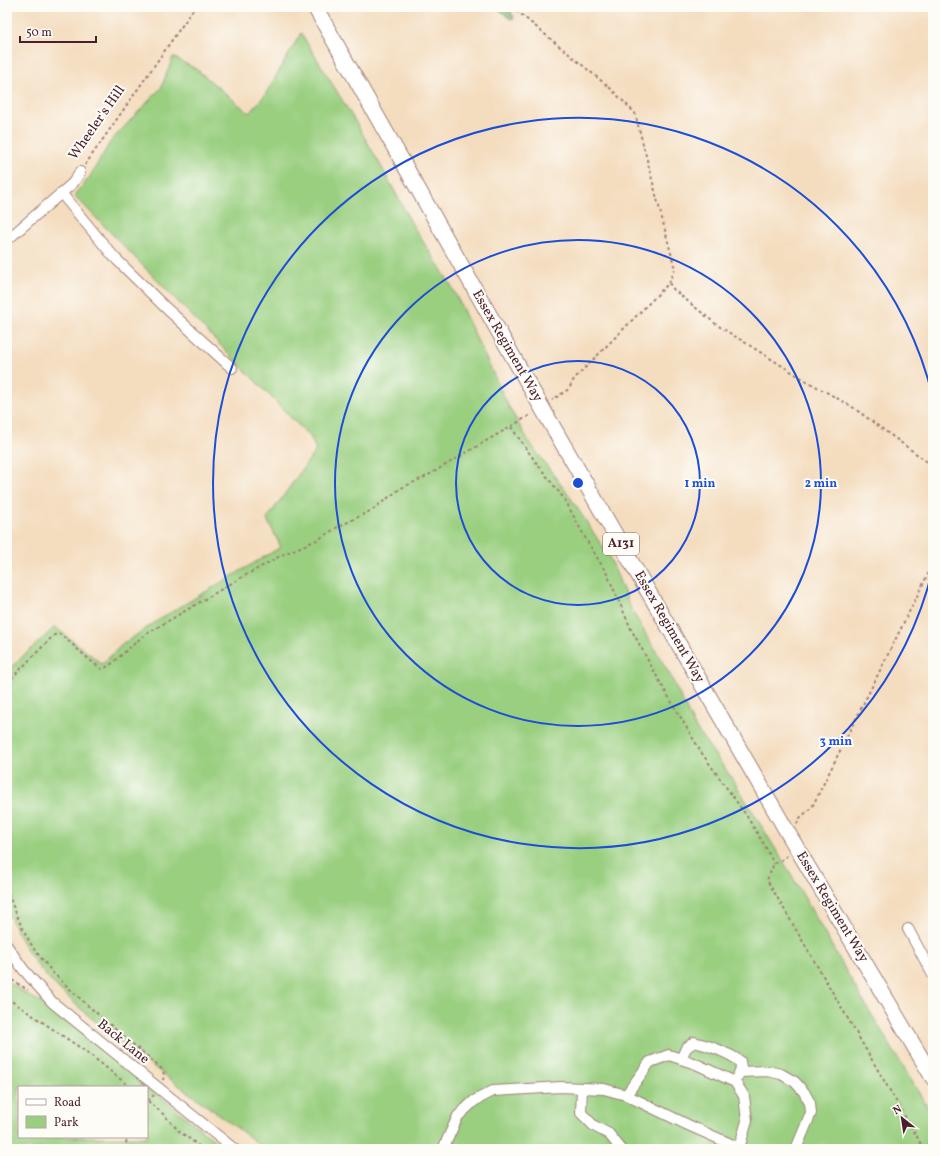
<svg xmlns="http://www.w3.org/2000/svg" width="940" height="1156" font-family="Vollkorn,serif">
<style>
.green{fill:#9acf80;stroke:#727756;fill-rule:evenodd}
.forest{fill:#7bb26e;stroke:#62684c}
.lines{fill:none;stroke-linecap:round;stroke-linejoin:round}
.minor-casing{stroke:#9f7e75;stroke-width:12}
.highway-casing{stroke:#9f7e75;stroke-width:17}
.path{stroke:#9f7e75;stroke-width:2;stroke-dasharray:3 3;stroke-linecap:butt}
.minor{stroke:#fff;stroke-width:10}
.highway{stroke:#fff;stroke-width:15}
.ring{fill:none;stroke:#1d4ed8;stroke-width:2}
.labels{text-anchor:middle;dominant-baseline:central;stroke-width:4;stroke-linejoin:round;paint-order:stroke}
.shield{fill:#fdfcf7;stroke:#806168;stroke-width:1}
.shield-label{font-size:13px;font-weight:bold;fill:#4a1f2b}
.street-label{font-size:14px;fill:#4a1f2b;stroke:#fdfcf7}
.centre{fill:#1d4ed8;stroke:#fdfcf7;stroke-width:2}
.ring-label{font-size:12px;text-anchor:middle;font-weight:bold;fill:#1d4ed8;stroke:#fdfcf7;stroke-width:4;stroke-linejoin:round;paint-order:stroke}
</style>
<rect width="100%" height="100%" fill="#fdfcf7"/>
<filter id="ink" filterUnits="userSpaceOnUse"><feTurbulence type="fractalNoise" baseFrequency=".025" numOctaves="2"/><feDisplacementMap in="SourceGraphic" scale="8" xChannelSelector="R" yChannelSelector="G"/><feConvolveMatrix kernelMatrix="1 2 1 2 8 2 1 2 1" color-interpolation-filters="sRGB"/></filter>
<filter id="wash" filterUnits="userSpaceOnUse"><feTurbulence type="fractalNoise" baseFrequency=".012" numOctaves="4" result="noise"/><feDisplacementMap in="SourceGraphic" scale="16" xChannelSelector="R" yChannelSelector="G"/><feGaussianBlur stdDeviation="0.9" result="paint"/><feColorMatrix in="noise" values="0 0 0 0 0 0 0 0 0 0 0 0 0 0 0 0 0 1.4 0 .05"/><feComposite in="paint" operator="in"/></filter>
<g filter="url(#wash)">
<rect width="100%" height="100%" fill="#f4ddbf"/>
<g class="green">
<path d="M301,33l57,93 27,47 28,53 38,59 58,122 20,35 41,55 40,61 21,51 39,66 25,52 38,53 58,94 68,120 74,122v33h-668c-58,-45 -120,-85 -175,-132 -18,-16 -37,-32 -52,-51 -13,-17 -23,-36 -31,-56v-239l48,-44 47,37 21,-20 40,-27 118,-70 -14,-28 49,-69 -5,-12 -237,-243 15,-17 22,-37 50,-53 12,-31 23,12 53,44 16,-18z"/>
<path d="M7,981l25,17 15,6 178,145h-218zM19,1087h128v50h-128z"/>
</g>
<polygon class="forest" points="496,7 509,7 514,18 510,19"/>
</g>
<g filter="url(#ink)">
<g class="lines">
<defs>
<g id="minor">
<polyline points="61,193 114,257 167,309 232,368"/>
<polyline points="7,240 73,183 80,172"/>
<polyline points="908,929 933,975"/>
<polyline points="7,946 23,969 52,1002 234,1149"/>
<path d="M681,1059l5,-11 8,-6c17,4 31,9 46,19l1,7 -3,8"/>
<polyline points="740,1072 767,1071 781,1074 795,1082 804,1092 810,1103 811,1113 796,1149"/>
<polyline points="582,1088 581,1113 594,1126 609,1134 621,1149"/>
<polyline points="626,1095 650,1062 669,1055 696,1064 735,1082 744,1096 747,1121 739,1148"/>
<polyline points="443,1149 458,1116 474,1101 493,1091 561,1087 604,1089 626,1095 688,1125 742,1149"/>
</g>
<polyline id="highway" points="315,7 542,408 792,840 933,1078"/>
</defs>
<use href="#minor" class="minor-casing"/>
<use href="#highway" class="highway-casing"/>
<g class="path">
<polyline points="512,7 610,88 635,113 675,269 669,283 574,379 569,389 552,400"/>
<polyline points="85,165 195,7"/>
<polyline points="669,283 674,290 717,325 803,379 851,406 933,466"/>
<polyline points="511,427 535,461 565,500 587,541 607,574 631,629 661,684 701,752 746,815 765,846 774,864"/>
<path d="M7,683l46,-47 5,-3c16,11 28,26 44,36l7,-3 34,-30 94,-56 47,-26 35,-15 17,-11 36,-18 29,-22 24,-11 107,-63"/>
<polyline points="797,824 799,819 812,807 933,564"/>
<polyline points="787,855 785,858 774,864 767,880 924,1149"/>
<polyline points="7,888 12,904 23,930 34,949 53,973 86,1004 163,1070 164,1075 163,1080"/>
<polyline points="7,977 28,990"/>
<polyline points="7,998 88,1053 130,1087"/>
<polyline points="148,1101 154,1095"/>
<polyline points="148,1101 162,1113 179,1131 203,1149"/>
<polyline points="124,1149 128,1137"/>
</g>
<use href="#minor" class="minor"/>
<use href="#highway" class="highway"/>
</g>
</g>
<g class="ring">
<circle cx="578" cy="483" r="122"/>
<circle cx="578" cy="483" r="243"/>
<path d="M933 568A365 365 0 1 1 933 398"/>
</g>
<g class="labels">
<rect class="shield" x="603" y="533" width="36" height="22" rx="3"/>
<g class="shield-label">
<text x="621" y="544">A131</text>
</g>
<g class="street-label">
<text transform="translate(97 123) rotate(-55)">Wheeler's Hill</text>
<text transform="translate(507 346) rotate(60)">Essex Regiment Way</text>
<text transform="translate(669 627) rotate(60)">Essex Regiment Way</text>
<text transform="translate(832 907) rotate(59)">Essex Regiment Way</text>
<text transform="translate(123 1042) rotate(39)">Back Lane</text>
</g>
</g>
<circle cx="578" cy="483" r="6" class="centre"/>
<g class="ring-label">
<text x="700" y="487">1 min</text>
<text x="821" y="487">2 min</text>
<text x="836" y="745">3 min</text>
</g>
<rect width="940" height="1156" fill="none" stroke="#fdfcf7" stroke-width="24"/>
<rect x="18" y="1086" width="130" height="52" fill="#fdfcf7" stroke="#b5a4a5"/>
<rect x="26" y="1099" width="20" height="6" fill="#ffffff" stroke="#b5a4a5"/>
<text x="54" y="1106" font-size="12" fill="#4a1f2b">Road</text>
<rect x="26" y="1116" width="20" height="12" fill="#9acf80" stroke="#b5a4a5"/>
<text x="54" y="1126" font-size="12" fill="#4a1f2b">Park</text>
<g transform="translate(902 1118) rotate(330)" stroke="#fdfcf7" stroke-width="3" paint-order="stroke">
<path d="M0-3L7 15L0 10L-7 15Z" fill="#4a1f2b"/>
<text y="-6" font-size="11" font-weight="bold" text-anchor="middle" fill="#4a1f2b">N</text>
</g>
<path d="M20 36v6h76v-6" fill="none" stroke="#4a1f2b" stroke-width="2"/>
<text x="26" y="36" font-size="12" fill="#4a1f2b" stroke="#fdfcf7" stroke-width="3" paint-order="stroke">50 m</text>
</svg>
